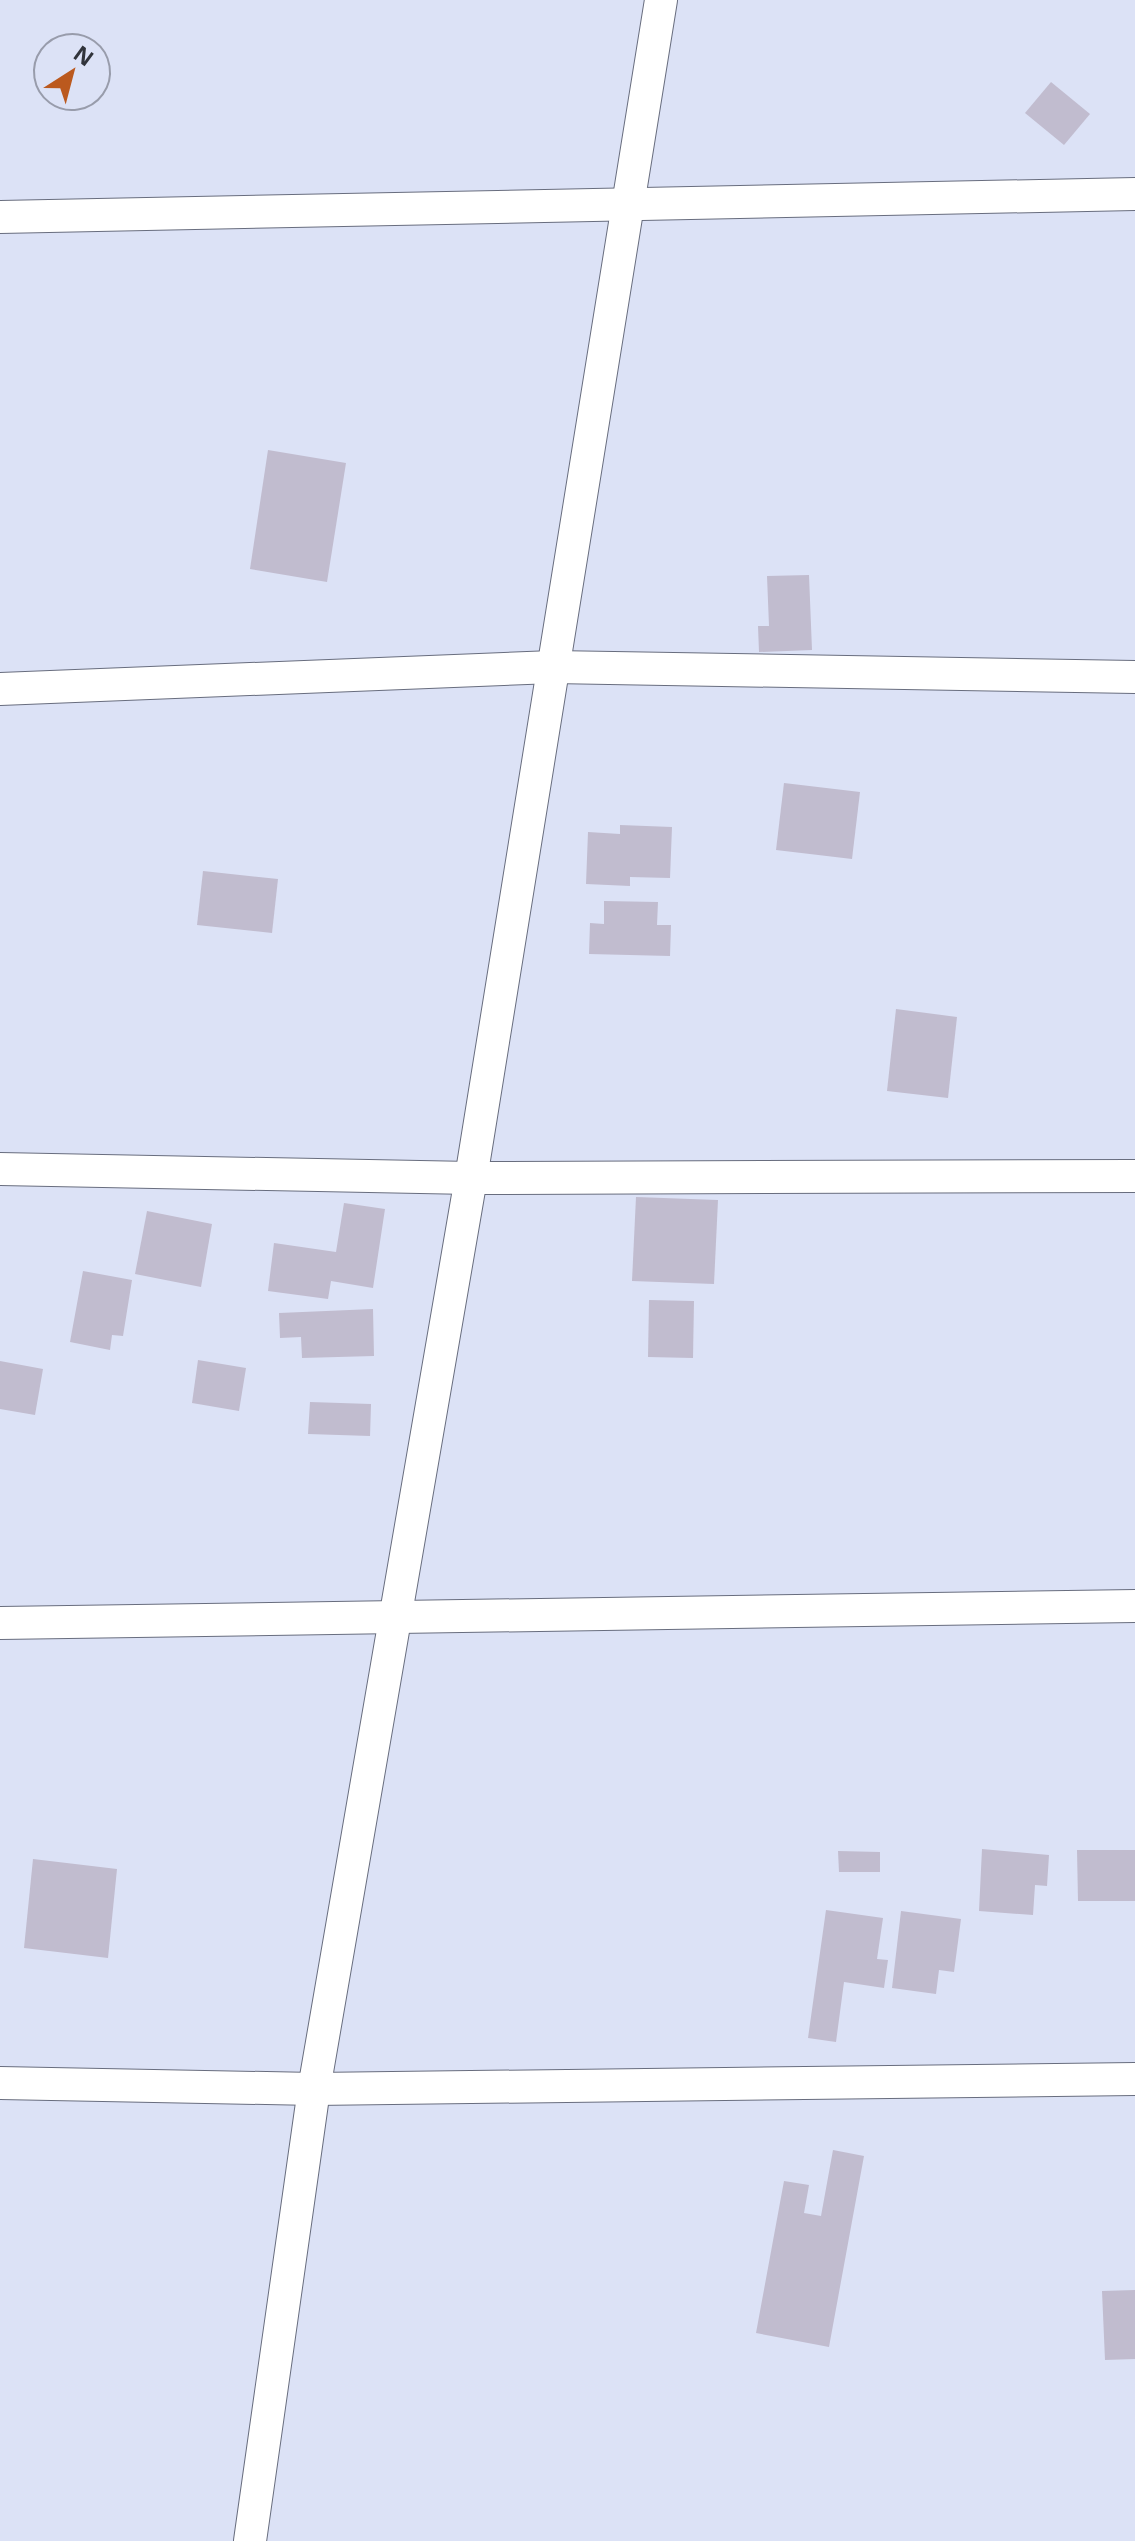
<svg xmlns="http://www.w3.org/2000/svg" width="1135" height="2541" font-family="'Open Sans',sans-serif">
<style>
.building{fill:#c1bccf}
.lines{fill:none;stroke-linecap:round;stroke-linejoin:round}
.minor-casing{stroke:#686d7e;stroke-width:34}
.minor{stroke:#fff;stroke-width:32}
</style>
<rect width="100%" height="100%" fill="#dce2f6"/>
<g class="building">
<polygon points="1051,82 1090,114 1064,145 1025,113"/>
<polygon points="268,450 346,463 327,582 250,569"/>
<polygon points="809,575 812,650 759,652 758,626 769,626 767,576"/>
<polygon points="784,783 860,792 852,859 776,850"/>
<polygon points="620,825 672,827 670,878 630,877 630,886 586,884 588,832 620,834"/>
<polygon points="203,871 278,879 272,933 197,925"/>
<polygon points="604,901 658,902 657,925 671,925 670,956 589,954 590,923 604,924"/>
<polygon points="896,1009 957,1017 948,1098 887,1091"/>
<polygon points="636,1197 718,1200 714,1284 632,1281"/>
<polygon points="344,1203 385,1209 373,1288 331,1281 328,1299 268,1291 274,1243 336,1252"/>
<polygon points="147,1211 212,1224 201,1287 135,1274"/>
<polygon points="83,1271 132,1280 123,1336 112,1335 110,1350 70,1342"/>
<polygon points="649,1300 694,1301 693,1358 648,1357"/>
<polygon points="373,1309 374,1356 302,1358 301,1337 280,1338 279,1313"/>
<polygon points="198,1360 246,1368 239,1411 192,1403"/>
<polygon points="0,1361 43,1369 35,1415 0,1409"/>
<polygon points="310,1402 371,1404 370,1436 308,1434"/>
<polygon points="982,1849 1049,1855 1047,1886 1035,1885 1033,1915 979,1911"/>
<polygon points="1077,1850 1135,1850 1135,1901 1078,1901"/>
<polygon points="838,1851 880,1852 880,1872 839,1872"/>
<polygon points="33,1859 117,1869 108,1958 24,1948"/>
<polygon points="826,1910 883,1918 877,1959 888,1960 884,1988 844,1982 836,2042 808,2038"/>
<polygon points="901,1911 961,1919 954,1972 939,1970 936,1994 892,1988"/>
<polygon points="833,2150 864,2156 829,2347 756,2333 784,2181 809,2185 804,2213 821,2216"/>
<polygon points="1135,2290 1135,2359 1105,2360 1102,2291"/>
</g>
<g class="lines">
<defs>
<g id="minor">
<polyline points="0,217 1135,194"/>
<polyline points="0,689 553,667 1135,677"/>
<polyline points="0,1169 471,1178 1135,1176"/>
<polyline points="0,1623 1135,1606"/>
<polyline points="0,2083 314,2089 1135,2079"/>
<polyline points="250,2541 314,2089 471,1178 661,0"/>
</g>
</defs>
<use href="#minor" class="minor-casing"/>
<use href="#minor" class="minor"/>
</g>
<g transform="translate(72 72) rotate(36)"><circle r="38" fill="#dce2f6" stroke="#989cab" stroke-width="2"/>
<path d="M0-6L14 30L0 20L-14 30Z" fill="#bb591e"/>
<text y="-12" font-size="22" font-weight="bold" text-anchor="middle" fill="#31343b">N</text>
</g>
</svg>
